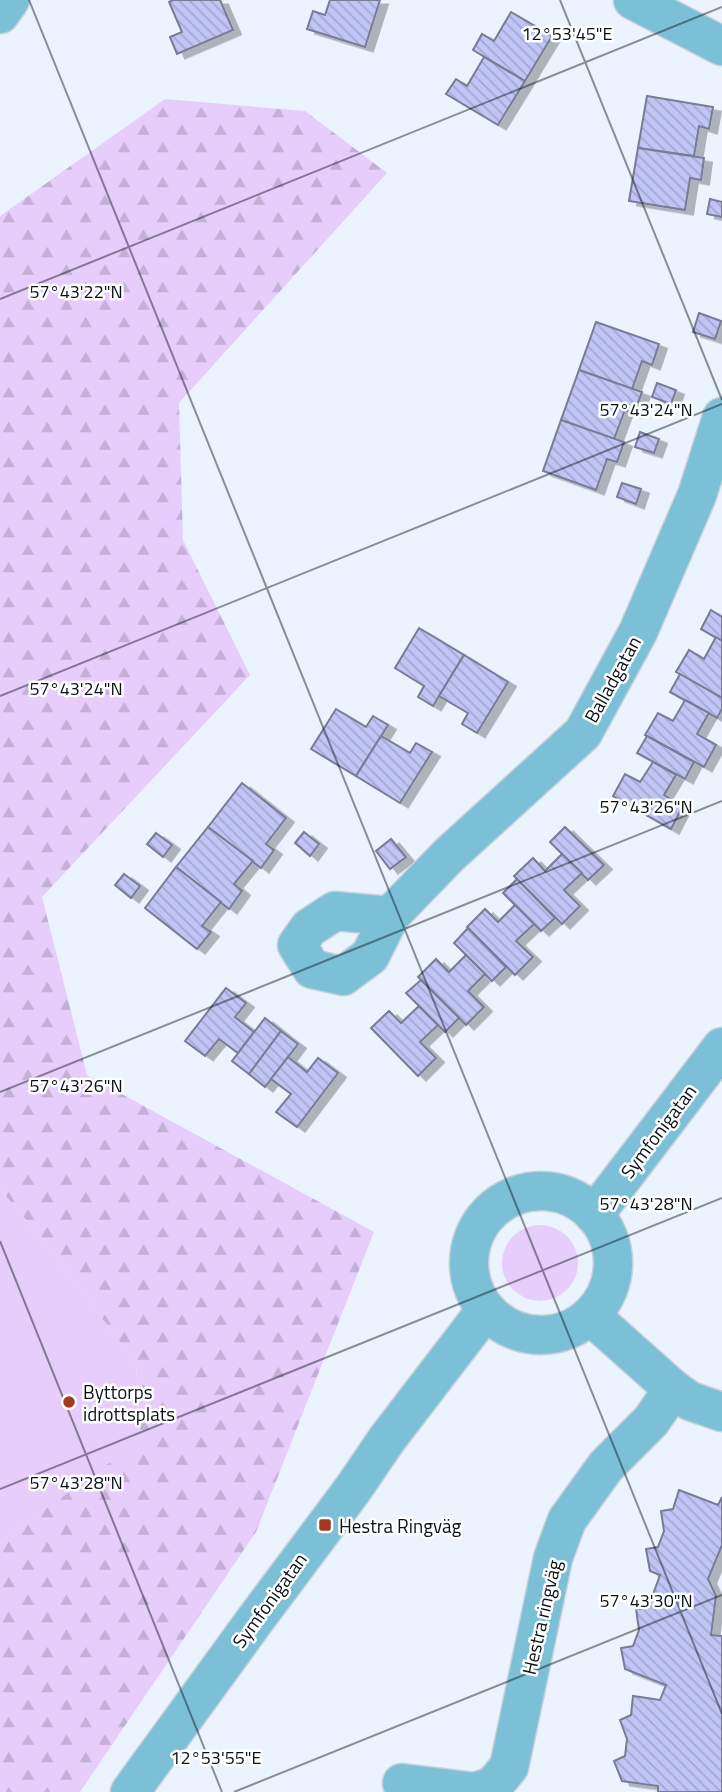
<svg xmlns="http://www.w3.org/2000/svg" width="722" height="1792" font-family="'Titillium Web',sans-serif">
<style>
.green{fill:#e6cdfc}
.forest{fill:url(#forest-firs)}
.building{fill:url(#building-back-hatch);stroke:#787b95;stroke-width:2;filter:url(#shadow)}
.lines{fill:none;stroke-linecap:round;stroke-linejoin:round}
.minor-casing{stroke:#c7d0d9;stroke-width:41}
.tertiary-casing{stroke:#c7d0d9;stroke-width:41}
.minor{stroke:#7cc0d8;stroke-width:38}
.tertiary{stroke:#7cc0d8;stroke-width:38}
.ticks{fill:none;stroke:#0a1119;stroke-width:2;stroke-opacity:0.45}
.poi-dot{fill:#a23921;stroke:#fff;stroke-width:2.5}
.labels{text-anchor:middle;dominant-baseline:central;stroke-width:5;stroke-linejoin:round;paint-order:stroke}
.street-label{font-size:19px;fill:#0a1119;stroke:#fff}
.poi-label{font-size:19px;fill:#0a1119;stroke:#fff;text-anchor:start}
.ticks-label{font-size:18px;text-anchor:middle;fill:#0a1119;stroke:#fff;stroke-width:5;stroke-linejoin:round;paint-order:stroke}
</style>
<defs>
<pattern id="forest-firs" width="22" height="20" patternUnits="userSpaceOnUse" patternTransform="scale(1.75)"><rect width="22" height="20" fill="#e6cdfc"/><path d="M5 1l3.5 6h-7zM16 11l3.5 6h-7z" fill="#c4afd7"/></pattern>
<pattern id="building-back-hatch" width="6" height="6" patternUnits="userSpaceOnUse" patternTransform="scale(1.75)"><rect width="6" height="6" fill="#bfc5f4"/><path d="M-1 5l2 2M0 0l6 6M5-1l2 2" fill="none" stroke="#a3a8d1"/></pattern>
<filter id="shadow"><feDropShadow dx="8" dy="4.5" stdDeviation="0" flood-color="#0004"/></filter>
</defs>
<rect width="100%" height="100%" fill="#ebf4fe"/>
<g class="green">
<polygon points="0,1189 39,1235 136,1363 141,1441 0,1542"/>
<circle cx="540" cy="1263" r="38"/>
</g>
<polygon class="forest" points="165,99 305,111 387,173 179,403 183,540 250,675 42,897 87,1075 374,1232 256,1532 80,1792 0,1792 0,1542 141,1440 136,1363 39,1235 0,1189 0,216"/>
<g class="building">
<polygon points="173,0 220,0 233,30 177,54 170,37 182,32 169,2"/>
<polygon points="330,0 380,0 365,47 307,29 313,11 325,15"/>
<polygon points="511,12 552,36 525,81 473,50 482,34 494,41"/>
<polygon points="484,57 525,81 498,125 446,94 456,79 467,86"/>
<polygon points="647,96 713,107 709,129 699,126 694,156 638,148"/>
<polygon points="638,148 704,158 701,180 690,178 685,210 629,201"/>
<polygon points="710,199 722,202 722,217 707,214"/>
<polygon points="699,313 721,321 715,339 693,332"/>
<polygon points="596,322 659,344 652,365 642,361 632,389 579,370"/>
<polygon points="579,370 642,392 634,413 625,410 614,439 561,420"/>
<polygon points="657,383 676,390 671,404 652,397"/>
<polygon points="561,420 624,442 617,462 607,459 596,490 543,471"/>
<polygon points="640,432 659,439 654,453 635,447"/>
<polygon points="622,483 641,489 636,504 617,497"/>
<polygon points="711,610 722,617 722,641 701,629"/>
<polygon points="419,628 464,655 433,706 418,697 424,686 395,668"/>
<polygon points="716,637 722,641 722,698 676,672 689,650 704,659"/>
<polygon points="464,655 508,682 477,733 462,724 468,713 439,696"/>
<polygon points="680,674 722,698 722,709 717,718 670,692"/>
<polygon points="685,700 709,713 697,734 716,745 704,767 645,735 658,713 673,721"/>
<polygon points="336,709 366,727 373,716 388,725 356,776 311,749"/>
<polygon points="381,736 410,753 416,743 432,752 400,803 356,776"/>
<polygon points="647,736 694,762 685,779 637,753"/>
<polygon points="653,762 676,775 664,795 683,806 671,829 613,796 625,774 640,782"/>
<polygon points="242,783 286,818 266,844 274,850 261,868 208,827"/>
<polygon points="208,827 253,861 234,884 242,891 229,909 176,867"/>
<polygon points="565,827 604,865 588,880 550,842"/>
<polygon points="304,832 319,844 310,856 295,843"/>
<polygon points="156,833 172,845 163,857 147,844"/>
<polygon points="391,839 406,857 390,869 376,851"/>
<polygon points="562,854 582,873 564,890 580,906 562,924 514,876 533,858 545,871"/>
<polygon points="176,867 221,902 202,926 211,932 197,949 145,908"/>
<polygon points="124,874 140,886 131,898 115,885"/>
<polygon points="517,879 555,918 541,931 503,893"/>
<polygon points="515,905 534,924 516,941 533,957 515,975 467,927 485,909 498,922"/>
<polygon points="468,928 506,967 492,981 454,943"/>
<polygon points="466,955 485,974 468,991 484,1007 466,1025 418,977 436,959 449,972"/>
<polygon points="421,980 459,1018 445,1032 406,993"/>
<polygon points="226,988 246,1003 235,1017 254,1032 238,1053 219,1039 205,1056 185,1041"/>
<polygon points="419,1006 438,1025 420,1042 436,1058 418,1076 371,1028 389,1011 401,1023"/>
<polygon points="265,1018 281,1031 249,1074 232,1061"/>
<polygon points="281,1031 298,1044 265,1087 249,1074"/>
<polygon points="288,1057 307,1072 318,1058 338,1073 297,1127 276,1112 291,1094 271,1079"/>
<polygon points="679,1490 718,1505 722,1497 722,1545 708,1579 716,1596 711,1635 722,1636 722,1792 658,1792 658,1786 622,1781 614,1761 625,1756 627,1739 620,1720 631,1715 633,1696 660,1700 666,1685 625,1669 621,1648 633,1646 639,1630 636,1609 648,1608 660,1575 650,1571 646,1549 658,1547 664,1531 661,1511 673,1509"/>
</g>
<g class="lines">
<defs>
<g id="minor">
<polyline points="633,0 722,46"/>
<polyline points="0,14 10,0"/>
<polyline points="390,916 335,911 309,928 297,945 312,969 343,976 370,956 390,916 449,855 583,733 638,632 697,495 722,417"/>
<polyline points="591,1316 673,1389 690,1401 722,1412"/>
<polyline points="402,1783 475,1792 493,1786 509,1767 553,1558 567,1520 606,1466 651,1421 673,1389"/>
</g>
<g id="tertiary">
<circle cx="541" cy="1263" r="72"/>
<polyline points="594,1215 722,1047"/>
<polyline points="130,1792 255,1620 353,1489 387,1439 486,1310"/>
</g>
</defs>
<use href="#minor" class="minor-casing"/>
<use href="#tertiary" class="tertiary-casing"/>
<use href="#minor" class="minor"/>
<use href="#tertiary" class="tertiary"/>
</g>
<path class="ticks" d="M29,0l693,1714M560,0l162,400M0,299l722,-292M0,696l722,-292M0,1092l722,-291M0,1241l222,551M0,1489l722,-291M234,1792l488,-197"/>
<g class="poi-dot">
<circle cx="69" cy="1402" r="7"/>
<rect x="318" y="1518" width="14" height="14" rx="3.5"/>
</g>
<g class="labels">
<g class="street-label">
<text transform="translate(612 679) rotate(-61)">Balladgatan</text>
<text transform="translate(658 1131) rotate(-53)">Symfonigatan</text>
<text transform="translate(269 1600) rotate(-54)">Symfonigatan</text>
<text transform="translate(541 1617) rotate(-77)">Hestra ringväg</text>
</g>
<g class="poi-label">
<text x="83" y="1391">Byttorps<tspan x="83" dy="22">idrottsplats</tspan></text>
<text x="339" y="1525">Hestra Ringväg</text>
</g>
</g>
<g class="ticks-label">
<text x="567" y="40">12°53'45"E</text>
<text x="76" y="298">57°43'22"N</text>
<text x="646" y="416">57°43'24"N</text>
<text x="76" y="695">57°43'24"N</text>
<text x="646" y="813">57°43'26"N</text>
<text x="76" y="1092">57°43'26"N</text>
<text x="646" y="1210">57°43'28"N</text>
<text x="76" y="1489">57°43'28"N</text>
<text x="646" y="1607">57°43'30"N</text>
<text x="216" y="1764">12°53'55"E</text>
</g>
</svg>
